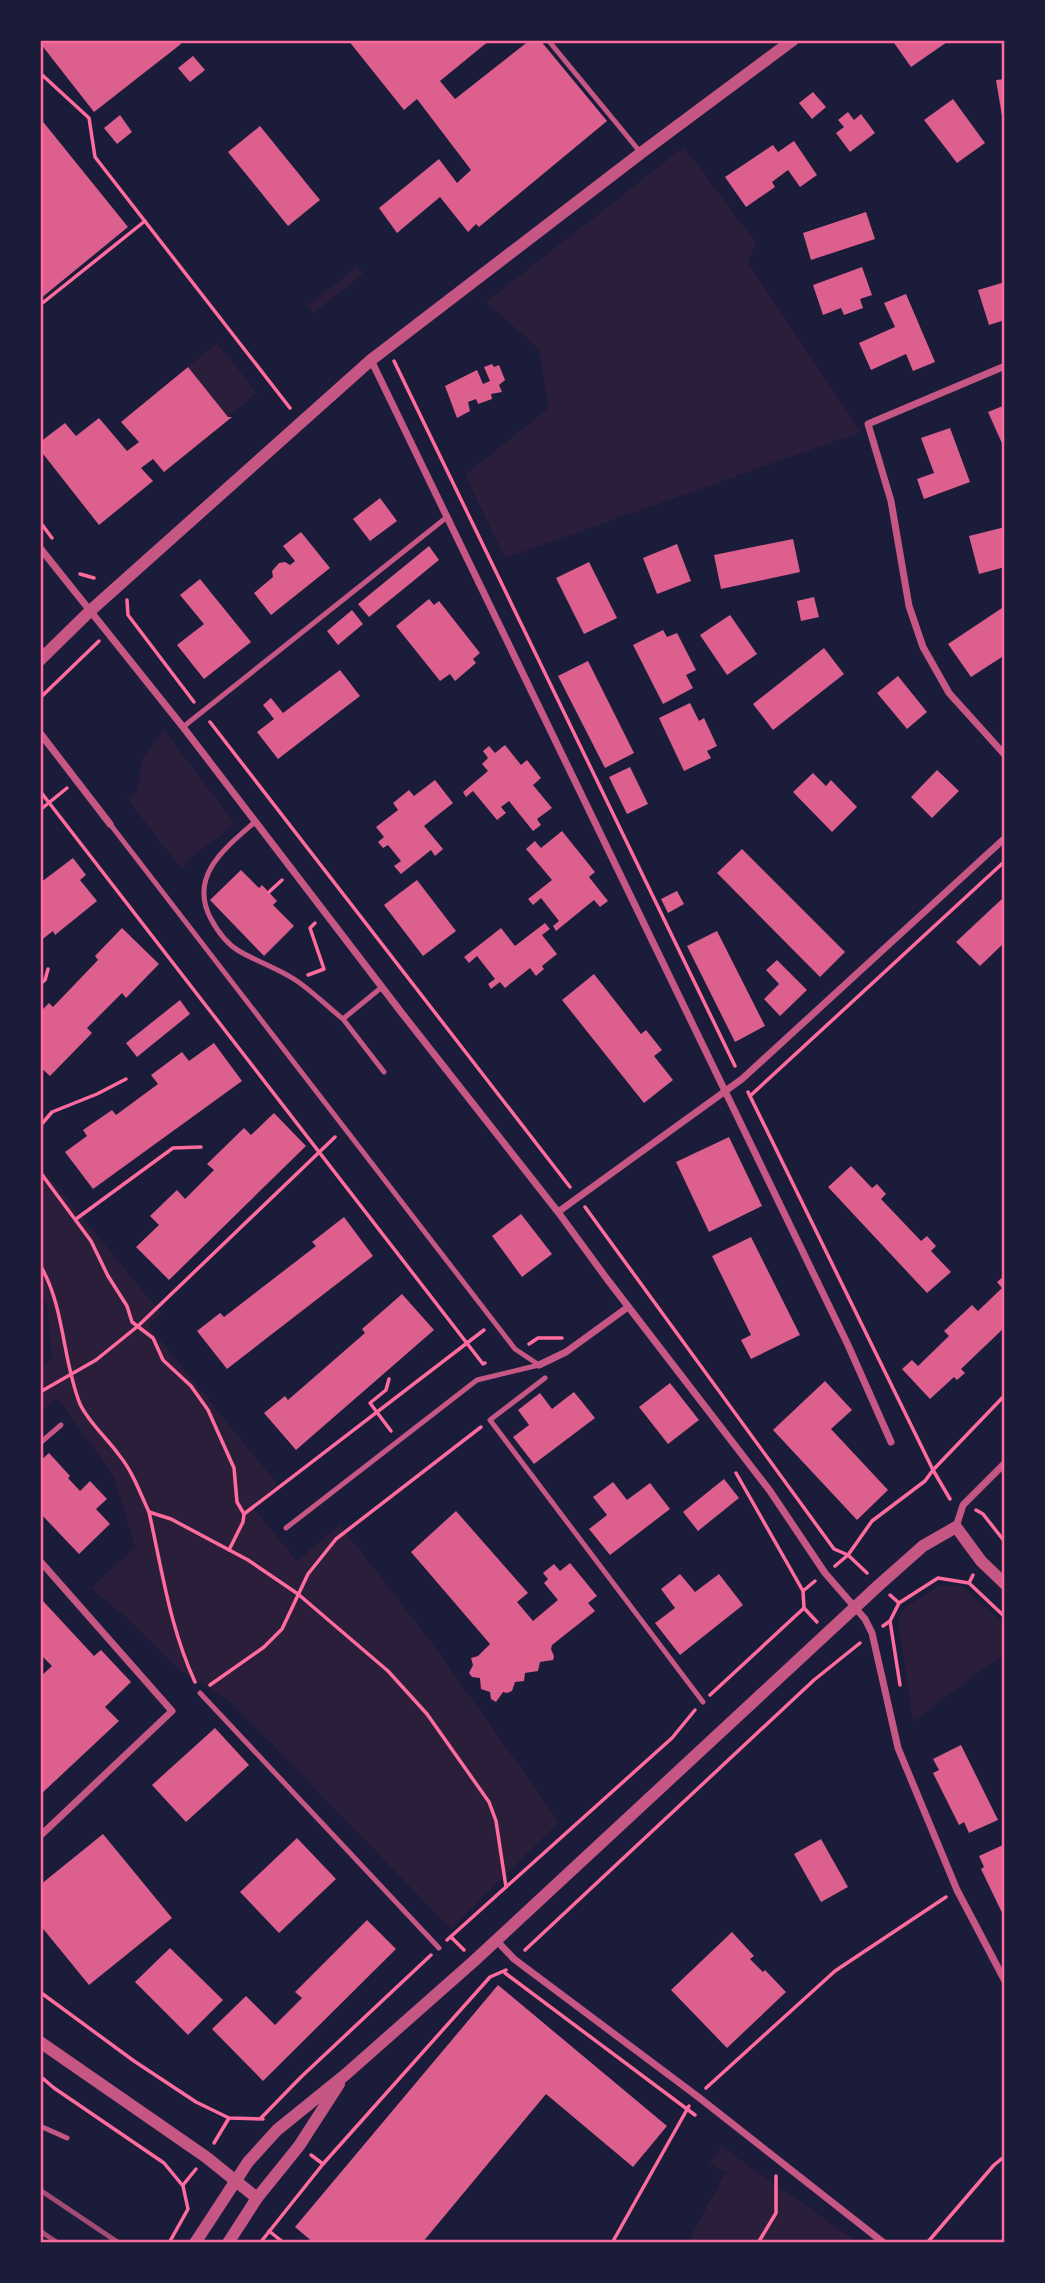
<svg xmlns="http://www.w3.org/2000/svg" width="1045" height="2283" font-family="'DM Sans',sans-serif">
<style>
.green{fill:#2a1e3b}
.building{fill:#dd5f8e}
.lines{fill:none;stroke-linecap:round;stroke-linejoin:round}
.path{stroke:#ff6b9d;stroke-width:3.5}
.service{stroke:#c65784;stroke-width:5}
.minor{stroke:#c65784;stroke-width:7}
.tertiary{stroke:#c65784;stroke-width:12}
.rail{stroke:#a44b75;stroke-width:5}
.neatline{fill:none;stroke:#ff6b9d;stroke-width:2.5}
</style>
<rect width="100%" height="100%" fill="#1b1b3a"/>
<g class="green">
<polygon points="684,147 756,243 748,263 861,432 505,558 465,475 549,408 539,349 486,302"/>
<polygon points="357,267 363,274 313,313 307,306"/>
<polygon points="217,343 257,393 228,417 188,367"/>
<polygon points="164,730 235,824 190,858 182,870 127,798 138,790 142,760"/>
<polygon points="40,1166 161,1313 148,1325 278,1485 253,1507 297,1561 340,1525 432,1643 559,1822 451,1929 232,1703 180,1670 125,1616 91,1588 135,1547 114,1476 57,1398 40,1412 40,1373 52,1357 47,1304 40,1296"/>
<polygon points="939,1586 962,1586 1005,1626 1005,1653 913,1721 898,1621 905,1607"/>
<polygon points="722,2147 859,2243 687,2243 726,2172 709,2163"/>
</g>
<g class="building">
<polygon points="40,40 178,40 181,44 94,112 40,43"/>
<polygon points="348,40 490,40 440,81 455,99 530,40 540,40 607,121 479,227 476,224 468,232 440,197 397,233 379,208 439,159 457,183 471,170 417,99 404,110"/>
<polygon points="892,40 950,40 911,67"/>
<polygon points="193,56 205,70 190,82 178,68"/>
<polygon points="1005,79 1005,122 1003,122 996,80"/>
<polygon points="813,92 826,107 812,119 799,103"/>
<polygon points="953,99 985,143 957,163 924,120"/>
<polygon points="848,112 854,120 861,114 875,133 850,152 836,133 844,127 838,120"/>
<polygon points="120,115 132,132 117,144 104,128"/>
<polygon points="40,118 128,227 40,299"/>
<polygon points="260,126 320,200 288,226 228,152"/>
<polygon points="794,141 817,175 800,187 788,170 772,182 775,187 746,207 725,177 773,145 778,152"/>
<polygon points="866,212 875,239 811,260 803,233"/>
<polygon points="862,267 872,295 860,299 863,308 844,315 841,308 823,315 813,285"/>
<polygon points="1005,282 1005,320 989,325 978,290"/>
<polygon points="906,294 935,362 913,371 906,354 871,370 859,343 895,327 884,303"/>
<polygon points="492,364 494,367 499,365 505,380 499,385 502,392 491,394 492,399 478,404 476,399 468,402 470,411 457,418 445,386 477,370 483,384 490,381 484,367"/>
<polygon points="188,367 228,417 232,417 164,472 153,459 141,468 153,481 99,525 40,450 40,442 65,423 76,436 99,418 127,451 139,442 121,422"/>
<polygon points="1005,405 1005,450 988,412"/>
<polygon points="950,428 970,482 924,499 917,479 934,473 921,438"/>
<polygon points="380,498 397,521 370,541 353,519"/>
<polygon points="1005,527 1005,567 979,574 969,536"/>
<polygon points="301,532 330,568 271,615 254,593 273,577 272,571 279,563 285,562 290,565 295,561 283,546"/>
<polygon points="793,539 800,572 721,589 714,555"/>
<polygon points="677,544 691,581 657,594 643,558"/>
<polygon points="429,546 439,560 369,617 358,604"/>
<polygon points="589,562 617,618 584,634 556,578"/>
<polygon points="200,579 251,642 204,679 177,645 204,624 180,595"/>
<polygon points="814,597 819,617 801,621 797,601"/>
<polygon points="429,599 434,605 439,601 480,653 473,659 476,663 455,681 450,674 440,681 396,626"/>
<polygon points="1005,606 1005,655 971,677 948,644"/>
<polygon points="352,610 363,624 338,645 327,631"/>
<polygon points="730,615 757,654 727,675 700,635"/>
<polygon points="663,630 667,637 677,633 696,670 686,675 693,688 663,704 633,645"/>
<polygon points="824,648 844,674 773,730 753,704"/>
<polygon points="588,661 634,753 605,768 558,676"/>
<polygon points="340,670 360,696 278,759 257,732 274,719 263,705 271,698 283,713"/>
<polygon points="898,676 927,712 907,729 877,693"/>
<polygon points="690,703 699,721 704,718 717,746 707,751 711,758 684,771 659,718"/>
<polygon points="505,745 521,765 527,760 541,778 533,785 552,808 537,819 541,825 533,831 509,801 501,807 506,813 497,820 473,791 466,797 463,792 488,771 482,764 488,758 483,751 489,746 495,753"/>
<polygon points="630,767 648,804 627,814 609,777"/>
<polygon points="937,770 959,791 932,818 911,797"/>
<polygon points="813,773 826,786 831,780 857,807 832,832 793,792"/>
<polygon points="435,780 453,803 424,826 443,849 435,856 431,850 401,874 394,866 401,861 388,845 383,848 378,842 384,837 376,827 398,810 393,803 409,790 414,796"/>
<polygon points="562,831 595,872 589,877 608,901 600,907 594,900 556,931 553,926 559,921 541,898 533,905 528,899 552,880 526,849 535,841 541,848"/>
<polygon points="742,849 845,952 820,977 717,873"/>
<polygon points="73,858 86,875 80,880 97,901 55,935 53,931 40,941 40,883"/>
<polygon points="241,870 259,888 262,885 277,901 273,905 294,926 264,956 210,900"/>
<polygon points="417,880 456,931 423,956 384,905"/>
<polygon points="677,891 684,904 668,913 661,899"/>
<polygon points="1005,896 1005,942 980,966 956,942"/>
<polygon points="545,923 550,929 542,935 557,954 542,966 544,969 536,976 530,968 505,988 500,982 491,989 488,984 495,979 477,956 469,963 464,957 501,928 515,946"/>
<polygon points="122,928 159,964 126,998 122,993 87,1028 92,1033 50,1076 40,1067 40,1012 49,1003 53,1007 98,960 95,956"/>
<polygon points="717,931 765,1026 735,1042 687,946"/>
<polygon points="777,960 807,990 780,1016 764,999 779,984 766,970"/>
<polygon points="594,974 641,1034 646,1030 662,1050 654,1056 673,1080 644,1103 562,1000"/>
<polygon points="180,1000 190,1014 137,1057 126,1043"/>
<polygon points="214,1043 242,1081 93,1189 65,1152 87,1136 83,1130 112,1110 116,1115 158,1084 151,1075 182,1052 189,1061"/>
<polygon points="274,1113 306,1146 169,1280 136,1247 159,1225 150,1216 177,1190 185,1199 214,1170 207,1164 244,1128 251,1135"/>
<polygon points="729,1137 762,1206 709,1232 676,1162"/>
<polygon points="851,1166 872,1188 877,1184 886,1194 881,1199 921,1241 927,1236 936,1246 931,1251 951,1272 927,1293 828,1187"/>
<polygon points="521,1214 552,1254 522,1277 492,1236"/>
<polygon points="344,1217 373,1256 227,1369 197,1331 220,1313 224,1317 316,1246 312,1242"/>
<polygon points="751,1237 800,1335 751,1359 741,1340 751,1335 712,1256"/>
<polygon points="1005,1275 1005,1327 961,1369 965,1373 957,1380 954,1377 930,1399 902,1369 912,1360 918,1366 949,1336 944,1331 972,1305 978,1311 1002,1288 997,1282"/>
<polygon points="402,1294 434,1330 296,1450 264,1413 285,1396 288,1400 365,1333 362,1329"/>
<polygon points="825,1381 852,1410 831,1429 888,1490 857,1520 773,1430"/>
<polygon points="670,1383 699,1420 668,1444 639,1407"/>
<polygon points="574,1392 595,1418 534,1464 513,1437 529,1425 518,1410 540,1393 552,1409"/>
<polygon points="49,1453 70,1476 68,1478 80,1491 90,1481 107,1499 96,1509 110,1524 79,1554 40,1513 40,1461"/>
<polygon points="724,1479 739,1498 698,1531 683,1512"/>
<polygon points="613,1482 627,1500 650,1483 670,1509 610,1555 589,1529 607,1515 593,1497"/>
<polygon points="456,1511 528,1593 517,1602 533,1621 558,1600 544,1583 548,1579 543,1573 554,1564 560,1571 570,1563 597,1596 588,1603 595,1611 552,1645 551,1649 554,1656 553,1660 540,1662 538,1671 525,1673 524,1681 515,1682 512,1691 507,1693 503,1692 496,1702 491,1699 490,1692 481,1689 480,1678 472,1677 469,1673 473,1665 471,1658 478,1656 490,1644 411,1552"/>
<polygon points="680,1574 695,1592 719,1574 743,1605 680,1655 655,1623 675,1608 661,1589"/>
<polygon points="43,1601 94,1656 101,1650 131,1682 105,1707 119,1721 40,1795 40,1677 52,1666 40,1654 40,1604"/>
<polygon points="215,1728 249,1765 186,1822 152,1785"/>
<polygon points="961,1745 998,1820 969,1833 964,1822 959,1825 933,1773 939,1770 933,1759"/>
<polygon points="103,1834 172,1918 89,1985 40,1925 40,1885"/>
<polygon points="297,1838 336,1879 279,1933 240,1892"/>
<polygon points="821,1839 848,1887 821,1902 794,1854"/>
<polygon points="1005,1844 1005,1919 981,1869 984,1867 979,1856"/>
<polygon points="367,1920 396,1949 263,2081 212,2029 246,1996 275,2025 302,1998 295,1992"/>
<polygon points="732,1932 754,1956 750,1959 763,1972 765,1970 786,1992 727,2048 671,1990"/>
<polygon points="170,1948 223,2000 188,2035 135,1982"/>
<polygon points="498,1985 667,2126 633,2167 546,2094 422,2243 314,2243 295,2227"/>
</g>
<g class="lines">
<g class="path">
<polyline points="40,73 89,118 95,157 290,408"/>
<polyline points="40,305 145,221"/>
<polyline points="394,361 735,1066"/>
<polyline points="40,522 52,538"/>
<polyline points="80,574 94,578"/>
<polyline points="127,600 128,615 194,702"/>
<polyline points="40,698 99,641"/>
<polyline points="210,722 570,1187"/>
<polyline points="40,791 483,1364 485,1363"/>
<polyline points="40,810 67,788"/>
<polyline points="269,892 282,880"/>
<polyline points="308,975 324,969 310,928 315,923"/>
<polyline points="40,984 45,980 48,969"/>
<polyline points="748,1092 933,1470 950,1499"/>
<polyline points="750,1096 1005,861"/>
<polyline points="40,1126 52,1112 97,1094 126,1079"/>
<polyline points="40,1172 91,1241 108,1276 127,1306 132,1322 153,1338 163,1360 191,1386 208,1410 234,1468 237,1502 244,1514 243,1522 229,1550"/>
<polyline points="585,1207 834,1549 848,1555 867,1573"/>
<polyline points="76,1219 173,1148 201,1147"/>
<path d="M40,1265c25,42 22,94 40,139 9,19 27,34 39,51 14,17 21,38 30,57l22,7 77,41 50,34 90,77 39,43 62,88 7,19 10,66"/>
<polyline points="529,1344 538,1338 562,1338"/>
<polyline points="389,1379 386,1390 370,1403 391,1431"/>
<polyline points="40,1392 96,1360 138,1326 335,1137"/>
<polyline points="736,1473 803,1591"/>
<polyline points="976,1510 983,1514 1005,1542"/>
<path d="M149,1512c13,58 21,116 46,170"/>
<polyline points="244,1514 484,1330"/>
<polyline points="835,1566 848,1555 872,1521 925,1481 933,1470 1005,1395"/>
<polyline points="969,1583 1005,1617"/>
<polyline points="890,1595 899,1603"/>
<polyline points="804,1608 817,1622"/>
<polyline points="890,1621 900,1685"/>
<polyline points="883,1626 890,1621 899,1603 938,1578 969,1583 973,1575"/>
<polyline points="210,1685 264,1647 282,1629 308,1574 336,1539 481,1427"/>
<polyline points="710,1695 804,1608 803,1591 815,1581"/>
<polyline points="451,1937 464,1950"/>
<polyline points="447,1940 672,1738 695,1710"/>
<polyline points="525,1950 814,1680 860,1643"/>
<polyline points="505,1973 695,2115"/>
<polyline points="40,1992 134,2061 196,2102 229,2118 263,2119"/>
<polyline points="40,2076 54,2088 164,2163 183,2186 188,2209 169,2243"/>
<polyline points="706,2088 835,1971 946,1897"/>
<polyline points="261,2118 301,2077 431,1955"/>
<polyline points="214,2143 229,2118"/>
<polyline points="311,2155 323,2164"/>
<polyline points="183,2185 196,2169"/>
<polyline points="269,2231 284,2243"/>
<polyline points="260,2243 323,2164 490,1977 506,1970"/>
<polyline points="612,2243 689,2106"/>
<polyline points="758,2243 776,2213 776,2176"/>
<polyline points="927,2243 994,2165 1005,2156"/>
</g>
<g class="service">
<polyline points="548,40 641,153"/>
<polyline points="183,727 447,517"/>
<path d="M255,822c-30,26 -67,54 -44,97 7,13 16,25 28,32 19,11 40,18 58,30 16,11 31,26 46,38l39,-32"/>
<polyline points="110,824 515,1349 539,1365"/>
<polyline points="343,1019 384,1072"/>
<polyline points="545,1378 490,1420 703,1702"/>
<polyline points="40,1443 61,1425"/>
<polyline points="286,1528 477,1380 539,1365"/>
<polyline points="200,1693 439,1948"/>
<polyline points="40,2126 67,2138"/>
</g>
<g class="minor">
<polyline points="371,360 848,1345 891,1442"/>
<polyline points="1005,366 868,424 891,501 909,606 923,647 949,693 1005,755"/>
<polyline points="40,548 183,727 401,1012 558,1212 607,1279 770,1491 825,1573 865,1619 872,1633 898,1748 957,1890 1005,1981"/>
<polyline points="40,733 110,824"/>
<polyline points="558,1212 742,1079 1005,838"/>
<polyline points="539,1365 566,1352 628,1307"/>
<polyline points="956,1527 963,1505 1005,1463"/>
<polyline points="40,1561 172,1711 40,1836"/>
<polyline points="496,1940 514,1959 697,2096 884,2243"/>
</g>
<g class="tertiary">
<polyline points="40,660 90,611 371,360 641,153 793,40"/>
<polyline points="40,2042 206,2157 257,2198"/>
<polyline points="195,2243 248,2162 277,2130 345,2075 474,1961 879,1585 923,1546 956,1527 981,1561 1005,1584"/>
<polyline points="228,2243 257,2198 299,2146 339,2084"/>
</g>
<g class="rail">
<polyline points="40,2190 119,2243"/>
<polyline points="40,2231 58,2243"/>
</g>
</g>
<rect width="1045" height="2283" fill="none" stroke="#1b1b3a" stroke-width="84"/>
<rect x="42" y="42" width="961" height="2199" class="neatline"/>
</svg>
